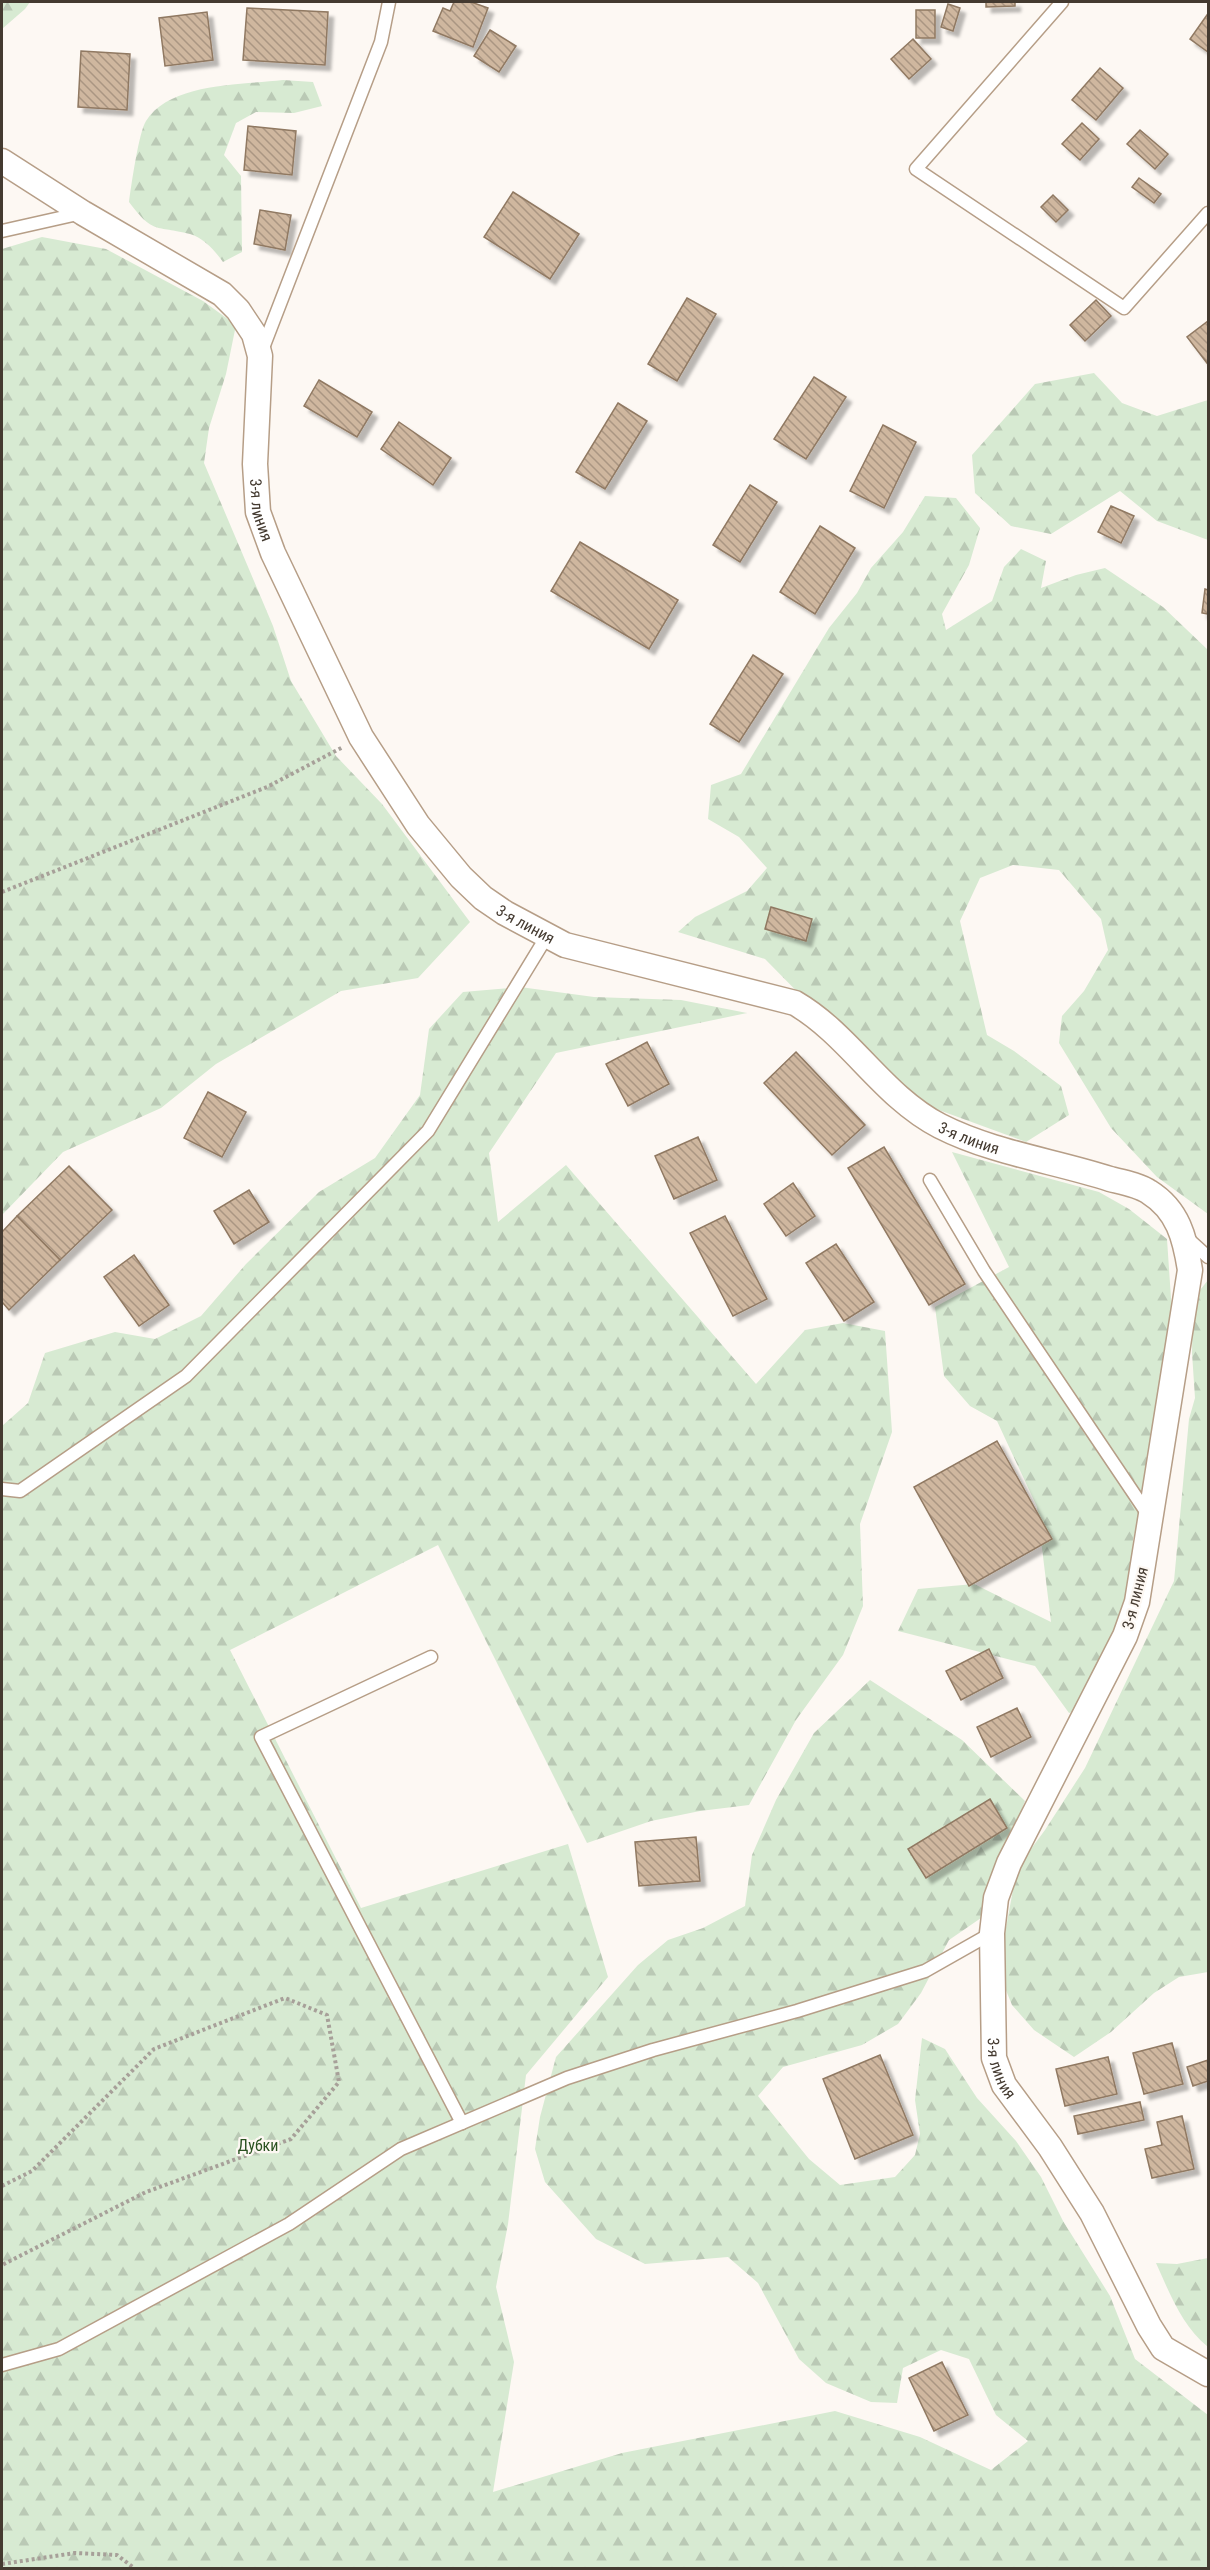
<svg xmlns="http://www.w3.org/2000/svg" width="1210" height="2570" font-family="'Roboto Condensed',sans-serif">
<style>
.forest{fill:url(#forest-firs)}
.building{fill:url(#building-back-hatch);stroke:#907962;stroke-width:1.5;filter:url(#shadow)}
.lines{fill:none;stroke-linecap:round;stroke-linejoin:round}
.service-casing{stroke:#b69e87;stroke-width:15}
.minor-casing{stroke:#b69e87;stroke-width:27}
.path{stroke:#a7a099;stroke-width:4;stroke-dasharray:3 3;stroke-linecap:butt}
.service{stroke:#fff;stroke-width:12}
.minor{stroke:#fff;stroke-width:24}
.labels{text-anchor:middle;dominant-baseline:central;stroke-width:4.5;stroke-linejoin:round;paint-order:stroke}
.street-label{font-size:16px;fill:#443a30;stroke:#fdf8f3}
.park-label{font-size:16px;fill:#2b5221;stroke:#fdf8f3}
</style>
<defs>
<pattern id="forest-firs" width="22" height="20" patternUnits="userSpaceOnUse" patternTransform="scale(1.5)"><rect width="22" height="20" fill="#d7ead2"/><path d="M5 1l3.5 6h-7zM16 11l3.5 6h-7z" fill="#bac9b5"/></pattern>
<pattern id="building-back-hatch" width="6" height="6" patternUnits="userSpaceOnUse" patternTransform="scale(1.5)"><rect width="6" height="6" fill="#cfb79f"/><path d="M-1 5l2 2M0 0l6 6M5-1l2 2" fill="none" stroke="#aa9682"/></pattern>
<filter id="shadow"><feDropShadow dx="5.5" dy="5.5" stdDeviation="1.5" flood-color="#0004"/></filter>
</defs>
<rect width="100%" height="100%" fill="#fdf8f3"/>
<g class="forest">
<polygon points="2,2 30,2 25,9 2,29"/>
<path d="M283,80l30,2 9,24 -28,7 -38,-1 -20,11 -12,32 17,21 1,76 -19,10c-8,-11 -19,-24 -33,-28 -35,-9 -36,1 -61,-32 2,-15 10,-71 17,-81 24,-39 97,-36 137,-41z"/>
<polygon points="42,237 106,249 203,301 236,325 226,374 209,428 204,463 273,626 291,681 336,756 382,804 470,922 418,978 341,991 216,1064 161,1108 63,1152 2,1215 2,249"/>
<polygon points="1094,373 1122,403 1157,416 1208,400 1208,540 1157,521 1120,491 1051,534 1011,526 975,493 972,455 1035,384"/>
<polygon points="925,496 956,498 980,528 969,565 942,614 946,630 992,601 1004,567 1021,549 1046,561 1041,588 1076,575 1105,568 1163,607 1208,650 1208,1214 1157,1177 1111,1128 1059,1043 1062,1016 1084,991 1108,950 1101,919 1059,870 1013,865 980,878 960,921 987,1035 1014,1051 1061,1086 1069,1115 1026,1142 917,1102 831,1026 765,959 678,932 695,917 747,891 767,868 739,837 708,819 711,785 741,774 829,628 857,593 871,568 903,532"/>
<polygon points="520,987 594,997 681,1000 747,1013 556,1053 489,1153 498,1222 566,1165 756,1384 805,1330 843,1323 885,1331 892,1432 860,1524 863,1606 843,1655 796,1720 749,1805 700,1811 651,1821 587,1843 438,1545 230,1650 361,1908 568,1844 608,1977 526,2075 508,2224 496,2287 514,2362 493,2492 622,2453 835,2411 920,2437 991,2470 1028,2441 996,2415 969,2359 941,2350 903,2368 897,2403 871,2402 826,2383 799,2359 758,2283 728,2257 645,2264 596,2239 545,2182 535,2149 540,2117 556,2057 638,1965 668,1940 703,1928 745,1906 752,1855 776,1800 814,1733 870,1680 962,1740 1025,1801 981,1918 949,1940 921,1993 898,2024 862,2045 783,2067 758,2096 809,2159 840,2185 895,2177 915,2155 920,2134 915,2100 922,2038 945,2049 977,2098 1016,2141 1041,2177 1063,2221 1110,2296 1135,2359 1208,2415 1208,2568 2,2568 2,1426 28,1403 45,1353 115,1332 155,1339 201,1316 246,1264 319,1192 375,1158 420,1095 429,1029 463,992"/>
<polygon points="952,1152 1099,1192 1129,1209 1167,1239 1172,1313 1165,1411 1133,1540 1131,1596 1083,1708 1069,1713 1035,1666 898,1631 918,1589 974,1584 1051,1622 1037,1507 997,1421 970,1406 944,1376 935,1307 1009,1267"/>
<polygon points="1208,1280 1208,1972 1179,1977 1154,1993 1111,2032 1074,2057 1034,2030 1012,2005 998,1971 1017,1868 1045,1830 1085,1768 1174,1581 1189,1419 1195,1398 1192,1353 1193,1299"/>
<path d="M1208,2258v89c-26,-21 -38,-53 -52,-84l21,1z"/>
</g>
<g class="building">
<polygon points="454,2 471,2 488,8 473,47 433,31 443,8 450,11"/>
<polygon points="986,2 1015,2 1015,6 986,7"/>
<polygon points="948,4 960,8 953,31 941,27"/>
<polygon points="247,8 328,12 325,65 243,60"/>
<rect x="916" y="10" width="19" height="28"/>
<polygon points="207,12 213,60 165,66 159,18"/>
<polygon points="1207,15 1208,16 1208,52 1190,39"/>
<polygon points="490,30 516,46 499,72 474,56"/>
<polygon points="913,39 931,59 909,79 891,59"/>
<polygon points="81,51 130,54 127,110 78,107"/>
<polygon points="1100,68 1123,88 1096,120 1072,100"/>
<polygon points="1082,123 1099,139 1080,160 1062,144"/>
<polygon points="248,126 296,131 292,175 244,170"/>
<polygon points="1140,130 1168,154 1155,169 1127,144"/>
<polygon points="1139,178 1161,194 1154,203 1132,187"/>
<polygon points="513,192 579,234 550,279 484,237"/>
<polygon points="1053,195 1068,210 1056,222 1041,207"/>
<polygon points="260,210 291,215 285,250 254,244"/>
<polygon points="687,298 716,314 677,381 648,364"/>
<polygon points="1096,300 1111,316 1085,341 1070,325"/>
<polygon points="1208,321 1208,362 1207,363 1187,337"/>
<polygon points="814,377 846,397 806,459 774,439"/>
<polygon points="319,380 372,412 357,437 304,406"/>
<polygon points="618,403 647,421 605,489 576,472"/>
<polygon points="399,422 451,458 433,485 381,449"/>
<polygon points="883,425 916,442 884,508 850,491"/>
<polygon points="750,485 777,502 740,562 713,545"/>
<polygon points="1111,506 1134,516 1121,543 1098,532"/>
<polygon points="820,526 855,548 815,614 780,592"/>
<polygon points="580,542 678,600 649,649 551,591"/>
<polygon points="1205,589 1208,590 1208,614 1202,613"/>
<polygon points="753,655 783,674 739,742 710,724"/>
<polygon points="771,907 812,919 806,941 765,929"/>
<polygon points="647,1042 669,1084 628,1106 606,1064"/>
<polygon points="796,1052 865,1125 832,1155 764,1083"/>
<polygon points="208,1092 246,1112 222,1157 184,1138"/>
<polygon points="698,1137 717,1180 674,1199 655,1156"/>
<polygon points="884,1147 965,1284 929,1305 848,1168"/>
<polygon points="69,1166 112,1210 60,1260 17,1216"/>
<polygon points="793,1183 815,1216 786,1236 764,1204"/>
<polygon points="249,1190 269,1222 234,1244 214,1211"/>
<polygon points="17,1216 60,1260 9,1310 2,1302 2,1232"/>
<polygon points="725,1216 767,1299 733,1316 690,1233"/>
<polygon points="836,1244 874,1302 844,1321 806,1263"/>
<polygon points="134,1255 169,1305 139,1326 104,1277"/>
<polygon points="997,1441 1052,1539 969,1586 914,1487"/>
<polygon points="989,1649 1003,1678 961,1700 946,1671"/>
<polygon points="1017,1708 1031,1737 991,1757 977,1727"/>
<polygon points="990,1799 1007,1828 926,1878 908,1849"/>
<polygon points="696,1837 700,1881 639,1886 635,1842"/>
<polygon points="1172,2043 1183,2084 1144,2094 1133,2053"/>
<polygon points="880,2055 913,2135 855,2159 823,2079"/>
<polygon points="1108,2057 1117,2094 1065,2106 1056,2069"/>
<polygon points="1208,2060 1208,2081 1193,2086 1187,2067"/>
<polygon points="1140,2102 1144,2120 1078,2134 1074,2116"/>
<polygon points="1182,2116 1194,2169 1152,2178 1145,2149 1162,2145 1157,2122"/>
<polygon points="942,2362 968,2415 934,2431 909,2378"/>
</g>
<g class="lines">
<defs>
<g id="service">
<polyline points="1062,2 916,169 1124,308 1208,213"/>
<polyline points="2,231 82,213"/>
<polyline points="261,353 381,42 389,2"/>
<polyline points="930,1180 984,1271 1149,1516"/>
<polyline points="1187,1238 1208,1257"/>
<polyline points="2,1489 20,1491 186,1376 428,1131 547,936"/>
<polyline points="431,1657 261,1737 462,2123"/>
<polyline points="2,2365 59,2349 289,2224 401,2149 567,2078 653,2050 797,2011 925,1971 992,1933"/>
</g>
<g id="minor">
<path id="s1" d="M2,161l81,52 139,81 16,16 16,24 6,22 -5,108 3,48 15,41 88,184 57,88 43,52 22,21 22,15 60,32 230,58c55,32 87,93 145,123 53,27 115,35 170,53 12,3 29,6 39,13 29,18 36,46 41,78l-53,332 -12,34 -116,227 -13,35 -4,35 2,125 10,27 46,62 42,66 57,113 14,22 45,26"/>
</g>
</defs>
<use href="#service" class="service-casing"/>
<use href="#minor" class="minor-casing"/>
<g class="path">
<polyline points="2,892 267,787 343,747"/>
<polyline points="2,2186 32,2171 154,2049 285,1998 327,2015 339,2082 291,2139 146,2192 2,2265"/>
<polyline points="2,2564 75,2553 117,2555 134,2568"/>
</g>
<use href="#service" class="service"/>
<use href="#minor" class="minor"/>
</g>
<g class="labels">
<g class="street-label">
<text stroke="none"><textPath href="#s1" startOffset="486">3-я линия</textPath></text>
<text stroke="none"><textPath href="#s1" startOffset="988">3-я линия</textPath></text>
<text stroke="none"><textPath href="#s1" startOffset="1492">3-я линия</textPath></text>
<text transform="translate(1135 1598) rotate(-76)">3-я линия</text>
<text stroke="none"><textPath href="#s1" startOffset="2608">3-я линия</textPath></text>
</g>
<g class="park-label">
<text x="258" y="2145">Дубки</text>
</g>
</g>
<rect width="1210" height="2570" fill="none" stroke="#443a30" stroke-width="6"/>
</svg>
